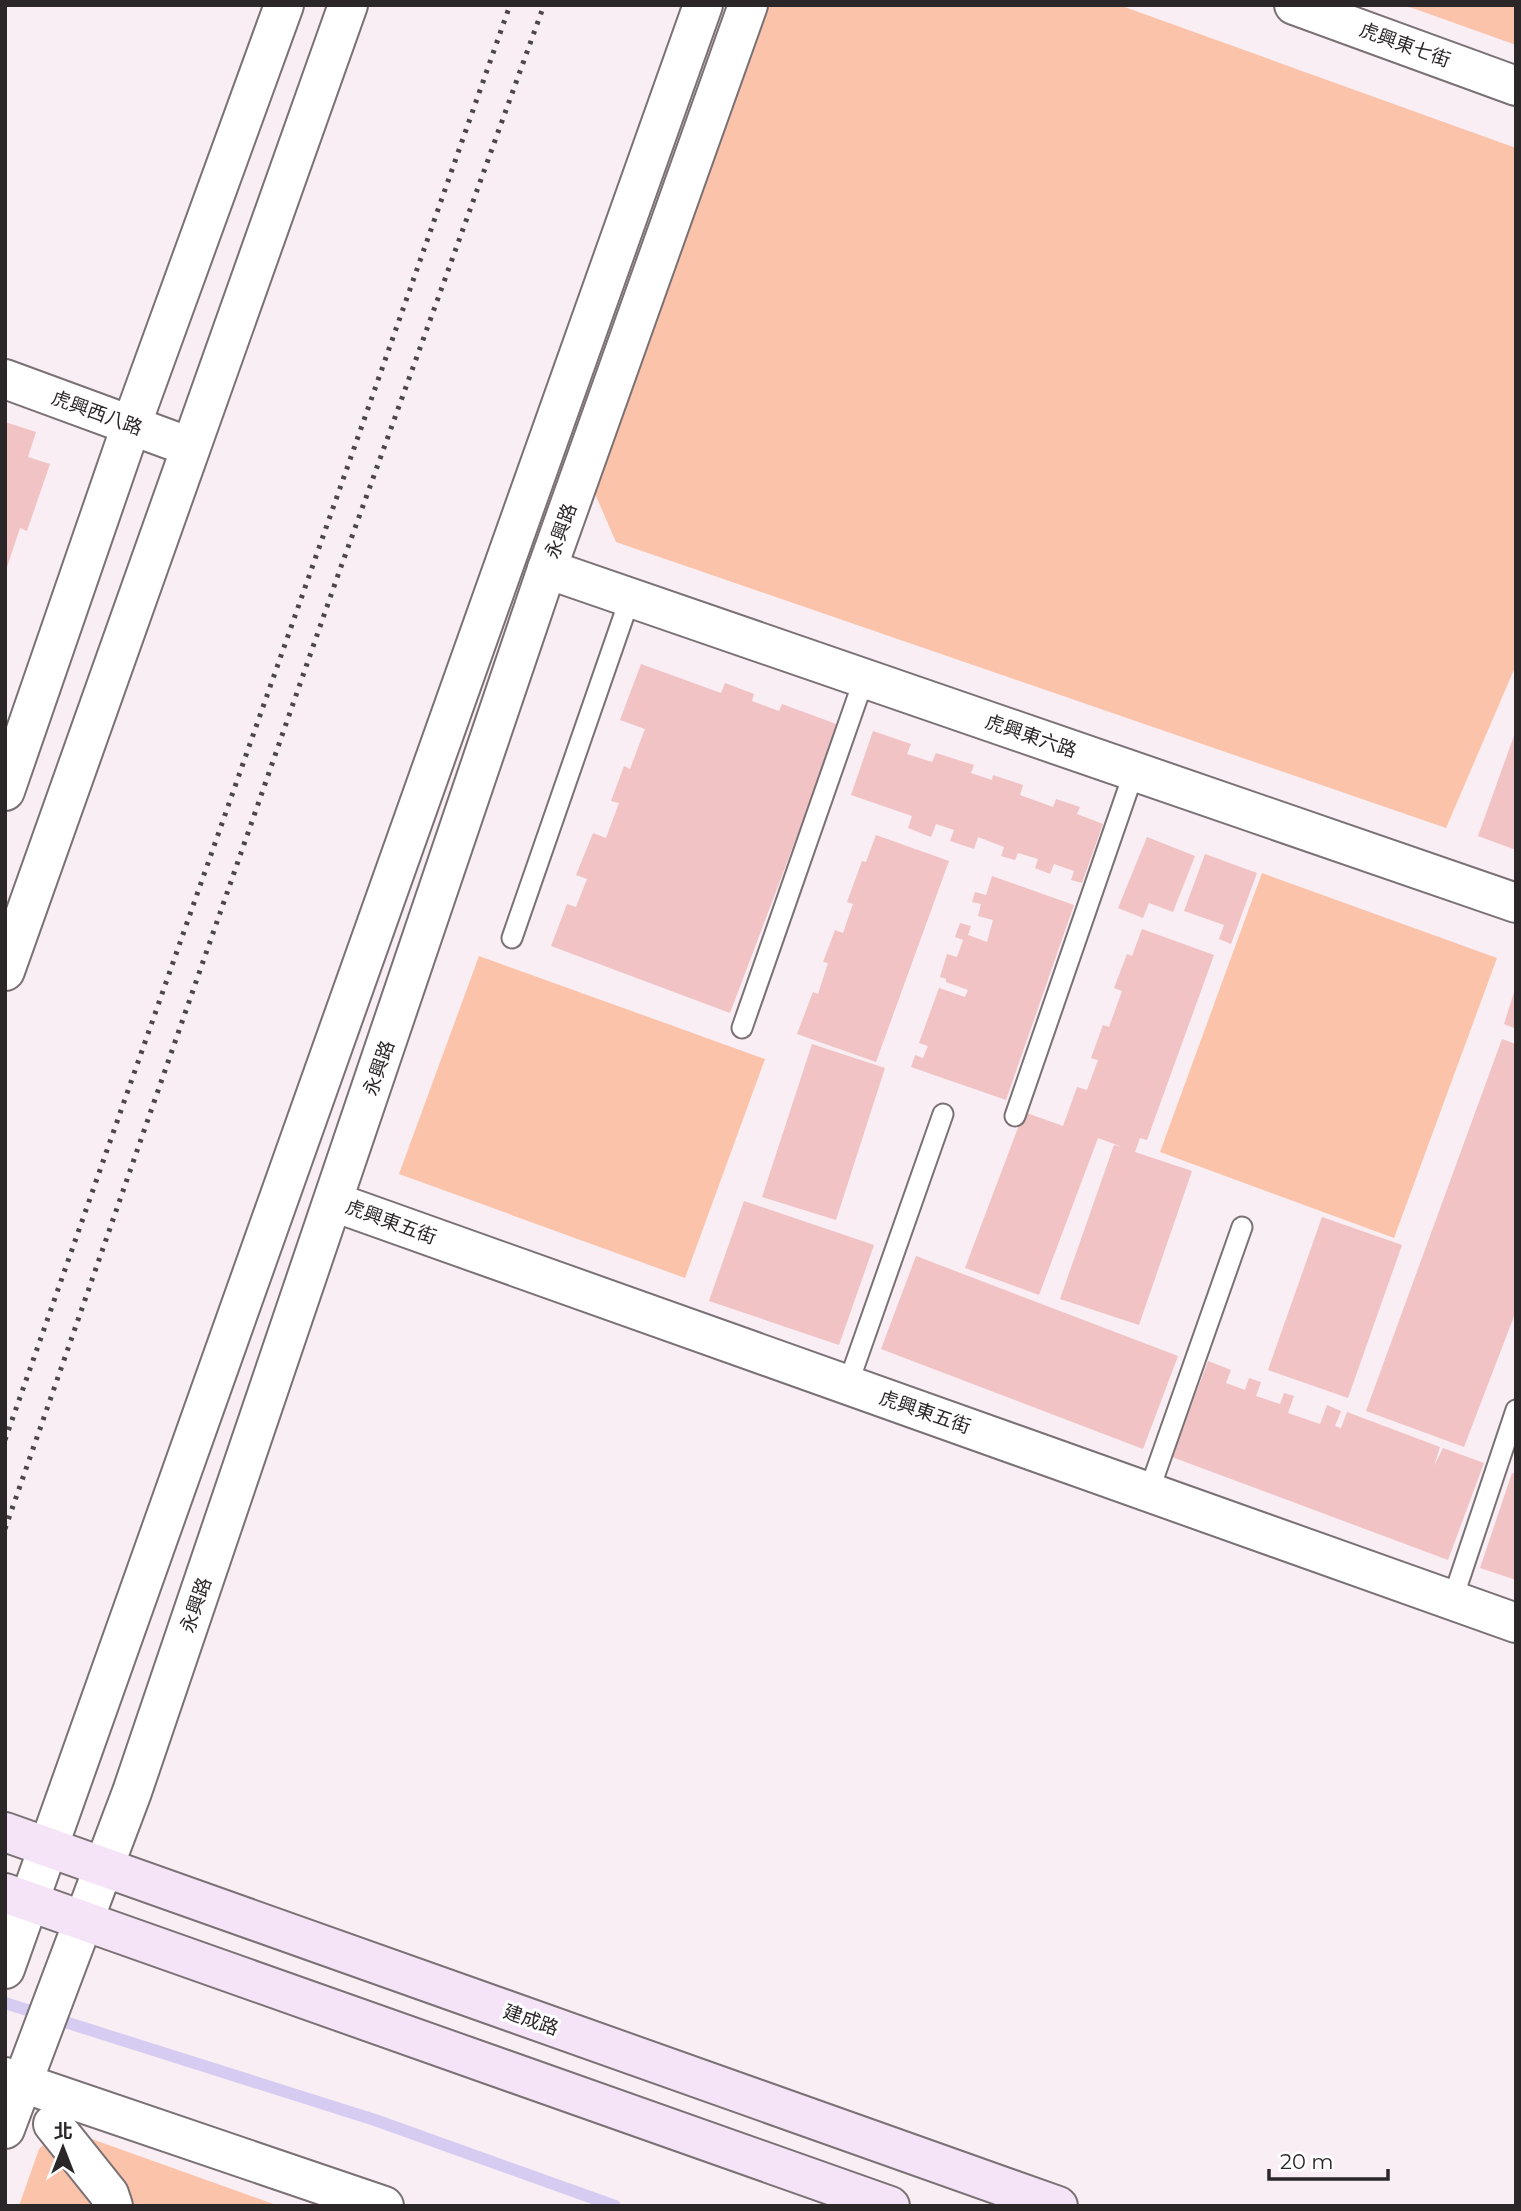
<svg xmlns="http://www.w3.org/2000/svg" width="1521" height="2211" font-family="Montserrat,'Noto Sans TC',sans-serif">
<style>
.green{fill:#fcc3ab}
.lines{fill:none;stroke-linecap:round;stroke-linejoin:round}
.stream{stroke:#d6ccf1;stroke-width:12}
.building{fill:#f1c3c4}
.lane-casing{stroke:#7a7175;stroke-width:23}
.street-casing{stroke:#7a7175;stroke-width:42}
.secondary-casing{stroke:#7a7175;stroke-width:42}
.lane{stroke:#fff;stroke-width:19}
.street{stroke:#fff;stroke-width:38}
.secondary{stroke:#f5e3f7;stroke-width:38}
.rail{stroke:#4b4648;stroke-width:5;stroke-dasharray:3.5 7;stroke-linecap:butt}
.labels{text-anchor:middle;dominant-baseline:central;stroke-width:6;stroke-linejoin:round;paint-order:stroke}
.street-label{font-size:19px;fill:#2b2729;stroke:#fff}
</style>
<rect width="100%" height="100%" fill="#f9eef3"/>
<g class="green">
<polygon points="768,5 1119,5 1516,148 1516,665 1446,828 616,542 592,487"/>
<polygon points="1404,5 1516,5 1516,45"/>
<polygon points="1262,873 1497,958 1394,1238 1160,1152"/>
<polygon points="479,956 765,1059 685,1278 399,1174"/>
<polygon points="75,2133 279,2206 19,2206 39,2149 49,2139"/>
</g>
<g class="lines">
<polyline class="stream" points="5,2003 375,2120 615,2206"/>
</g>
<g class="building">
<polygon points="5,422 36,432 28,457 50,464 27,531 20,528 6,570"/>
<polygon points="641,664 721,693 725,683 754,694 752,701 779,711 782,704 839,725 730,1013 551,946 567,904 576,907 587,879 576,875 593,833 606,838 619,803 611,801 624,766 630,769 645,729 620,720"/>
<polygon points="873,731 911,744 907,754 932,762 936,753 974,765 971,773 992,780 993,775 1023,785 1020,795 1053,807 1056,799 1080,807 1077,814 1103,824 1082,883 1071,880 1074,871 1054,864 1050,874 1035,868 1038,859 1018,853 1015,860 1001,856 1004,847 978,837 974,849 950,841 954,830 936,824 931,837 908,828 912,816 851,795"/>
<polygon points="1515,733 1516,733 1516,850 1478,836"/>
<polygon points="876,835 949,861 876,1062 797,1034 813,992 818,994 828,963 823,962 835,930 843,933 853,904 847,902 862,861 866,862"/>
<polygon points="1147,837 1195,856 1173,912 1149,903 1143,918 1118,908"/>
<polygon points="1205,854 1257,873 1231,944 1219,939 1224,925 1184,911"/>
<polygon points="992,876 1074,905 1006,1100 911,1067 915,1055 923,1058 928,1046 919,1043 939,988 965,997 968,990 946,982 946,979 940,977 947,954 957,957 963,940 955,937 960,923 971,926 968,935 987,942 993,920 978,916 981,904 972,902 975,892 986,895"/>
<polygon points="1142,929 1214,955 1147,1140 1140,1138 1135,1152 1192,1171 1139,1325 1060,1299 1114,1145 1122,1147 1098,1138 1039,1295 965,1268 1024,1112 1063,1126 1077,1087 1087,1090 1098,1060 1091,1058 1103,1025 1109,1027 1122,991 1114,988 1127,954 1132,956"/>
<polygon points="1515,989 1516,990 1516,1029 1504,1024"/>
<polygon points="1502,1039 1516,1044 1516,1311 1464,1447 1366,1411"/>
<polygon points="812,1044 885,1068 836,1220 762,1197"/>
<polygon points="744,1201 874,1245 839,1345 709,1301"/>
<polygon points="1322,1217 1402,1245 1348,1398 1268,1370"/>
<polygon points="916,1256 1178,1356 1143,1449 881,1349"/>
<polygon points="1208,1361 1231,1370 1226,1383 1245,1390 1249,1378 1261,1382 1256,1396 1280,1404 1284,1393 1294,1396 1288,1413 1320,1424 1327,1405 1341,1411 1335,1426 1341,1428 1347,1412 1440,1447 1434,1466 1443,1448 1484,1463 1448,1560 1172,1457"/>
<polygon points="1512,1473 1516,1474 1516,1580 1480,1568"/>
</g>
<g class="lines">
<defs>
<g id="lane">
<polyline points="512,938 630,598"/>
<polyline points="742,1028 864,679"/>
<polyline points="1015,1116 1134,772"/>
<polyline points="848,1384 943,1114"/>
<polyline points="1149,1491 1242,1227"/>
<polyline points="1452,1601 1516,1410"/>
</g>
<g id="street">
<polyline points="1294,5 1516,86"/>
<polyline points="5,379 190,447"/>
<polyline points="547,569 1516,903"/>
<polyline points="5,791 131,426 284,5"/>
<polyline points="5,971 348,5"/>
<polyline points="334,1202 1516,1623"/>
<polyline points="5,1969 703,5"/>
<polyline points="5,2077 384,2206"/>
<polyline points="53,2124 109,2194 113,2206"/>
<polyline points="5,2129 132,1792 547,569 748,5"/>
</g>
<g id="secondary">
<polyline points="5,1832 1058,2206"/>
<polyline points="5,1893 890,2206"/>
</g>
</defs>
<use href="#lane" class="lane-casing"/>
<use href="#street" class="street-casing"/>
<use href="#secondary" class="secondary-casing"/>
<use href="#lane" class="lane"/>
<use href="#street" class="street"/>
<use href="#secondary" class="secondary"/>
<g class="rail">
<polyline points="5,1440 510,5"/>
<polyline points="5,1529 338,575 544,5"/>
</g>
</g>
<g class="labels">
<g class="street-label">
<text transform="translate(1405 45) rotate(20)">虎興東七街</text>
<text transform="translate(97 413) rotate(20)">虎興西八路</text>
<text transform="translate(561 531) rotate(-70)">永興路</text>
<text transform="translate(1031 736) rotate(19)">虎興東六路</text>
<text transform="translate(379 1068) rotate(-71)">永興路</text>
<text transform="translate(391 1222) rotate(20)">虎興東五街</text>
<text transform="translate(925 1412) rotate(19)">虎興東五街</text>
<text transform="translate(196 1605) rotate(-71)">永興路</text>
<text transform="translate(531 2020) rotate(19)">建成路</text>
</g>
</g>
<rect width="1521" height="2211" fill="none" stroke="#2b2729" stroke-width="14"/>
<g transform="translate(63 2148)" stroke="#ffffff" stroke-width="5" paint-order="stroke">
<path d="M0-5L12 26L0 18L-12 26Z" fill="#2b2729"/>
<text y="-10" font-size="19" font-weight="bold" text-anchor="middle" fill="#2b2729">北</text>
</g>
<path d="M1269 2169v10h119v-10" fill="none" stroke="#2b2729" stroke-width="3.5"/>
<text x="1280" y="2169" font-size="21" fill="#2b2729" stroke="#ffffff" stroke-width="5" paint-order="stroke">20 m</text>
</svg>
